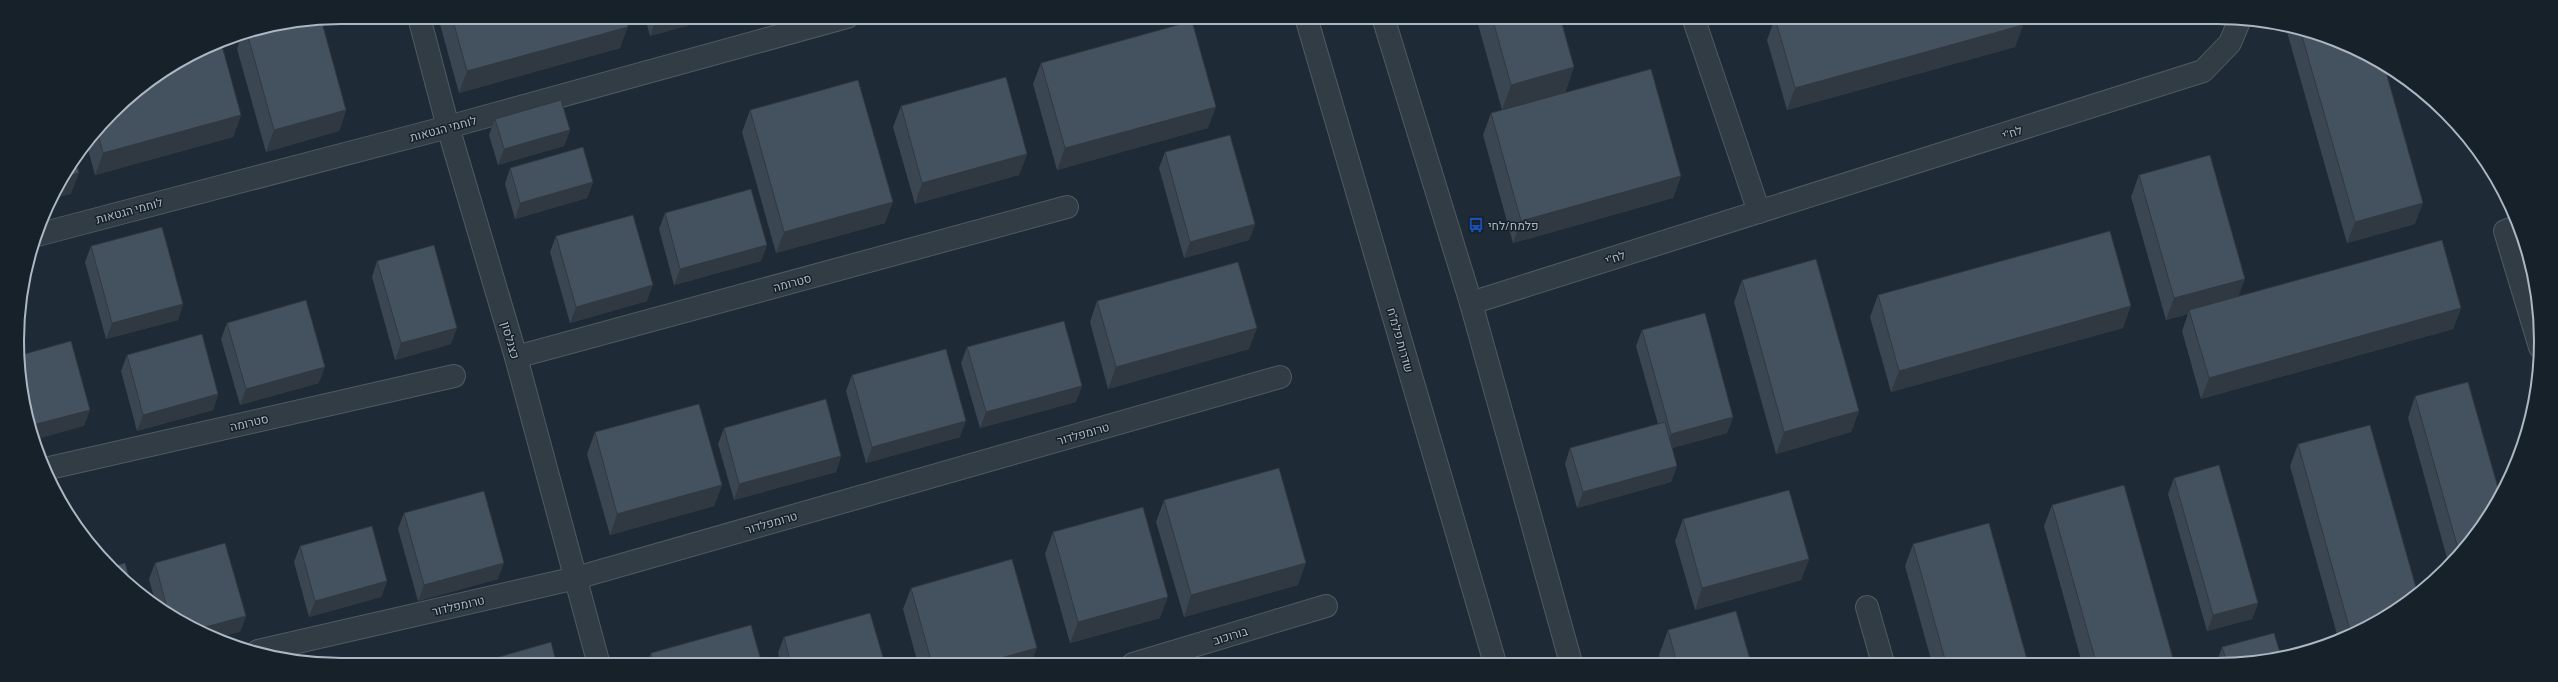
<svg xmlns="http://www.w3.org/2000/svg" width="2558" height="682" font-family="Barlow,Heebo,sans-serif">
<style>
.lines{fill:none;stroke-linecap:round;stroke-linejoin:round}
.minor-casing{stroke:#4f5a64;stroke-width:24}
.tertiary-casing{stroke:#4f5a64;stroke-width:24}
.minor{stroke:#323c45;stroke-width:22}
.tertiary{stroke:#323c45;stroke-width:22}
.wall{fill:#3a4752}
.shaded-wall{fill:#303942}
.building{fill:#44525f;stroke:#303942}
.labels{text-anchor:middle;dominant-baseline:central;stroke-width:3;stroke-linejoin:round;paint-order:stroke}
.street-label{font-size:12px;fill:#abb7c3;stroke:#17212a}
.poi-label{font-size:12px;fill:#abb7c3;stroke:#17212a;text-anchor:start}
.rim{fill:none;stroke:#abb7c3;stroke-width:2}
</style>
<rect width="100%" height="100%" fill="#1e2a35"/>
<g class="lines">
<defs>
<g id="minor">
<polyline points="419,17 448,127 516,357 599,665"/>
<polyline points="1693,17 1759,212"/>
<polyline points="2519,226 2505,231 2540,347"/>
<polyline points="37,235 448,127 847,17"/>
<polyline points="1471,303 2203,71 2230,43 2240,19"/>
<polyline points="516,357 1067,207"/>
<polyline points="45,469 454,376"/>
<polyline points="1867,607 1883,663"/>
<polyline points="258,651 576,578 1280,377"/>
<polyline points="1133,664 1326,606"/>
</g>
<g id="tertiary">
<polyline points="1306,17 1495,663"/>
<polyline points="1383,17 1471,303 1571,663"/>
</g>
</defs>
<use href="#minor" class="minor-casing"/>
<use href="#tertiary" class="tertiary-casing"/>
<use href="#minor" class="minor"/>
<use href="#tertiary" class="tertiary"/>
</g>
<g class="wall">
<polygon points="438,17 626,17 620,48 459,93"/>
<polygon points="645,17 718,17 650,36"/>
<polygon points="1476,17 1560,17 1574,67 1565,93 1502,110"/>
<polygon points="1775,18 2023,25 2015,47 1787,110 1767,40"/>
<polygon points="278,23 346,110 339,131 266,152 237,49 242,34"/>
<polygon points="2285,25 2341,42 2415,224 2347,243"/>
<polygon points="1041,63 1208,128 1057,170 1033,84"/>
<polygon points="127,98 241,115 233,137 95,175 86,142"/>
<polygon points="901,106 1027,154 1019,175 915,204 893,127"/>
<polygon points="750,110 885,223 776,253 742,132"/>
<polygon points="1491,113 1681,176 1673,198 1513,243 1483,135"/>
<polygon points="495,119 570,130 564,146 498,165 489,135"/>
<polygon points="1165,152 1255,224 1249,240 1184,258 1159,168"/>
<polygon points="510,168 593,182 587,198 515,219 505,184"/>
<polygon points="2139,175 2239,296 2461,308 2453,329 2201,399 2182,331 2188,314 2166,320 2131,197"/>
<polygon points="665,213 767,245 761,261 674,285 659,229"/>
<polygon points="556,236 647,301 570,323 550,252"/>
<polygon points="91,246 183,304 178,320 106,339 85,262"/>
<polygon points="377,261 451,344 395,360 372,277"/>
<polygon points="1742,280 1859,411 1851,432 1776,454 1734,302"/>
<polygon points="1878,295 2123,328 1891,392 1870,317"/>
<polygon points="1097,301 1249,349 1108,389 1090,322"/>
<polygon points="227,323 319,383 240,405 221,339"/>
<polygon points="1642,330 1733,417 1727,433 1672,448 1677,466 1671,482 1577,508 1565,464 1570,448 1658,424 1636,346"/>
<polygon points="967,347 1076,402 980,428 961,363"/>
<polygon points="127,355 218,394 213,410 137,431 121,371"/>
<polygon points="852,375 960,437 866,463 846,391"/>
<polygon points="2415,396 2500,495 2449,565 2408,418"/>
<polygon points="724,428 841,456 836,472 734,500 718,444"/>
<polygon points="595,432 722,485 714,506 610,535 587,454"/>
<polygon points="2298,444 2360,632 2338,638 2290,466"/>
<polygon points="2174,478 2258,603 2252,619 2207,631 2168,494"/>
<polygon points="1164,500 1298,585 1184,617 1156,522"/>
<polygon points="2052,505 2174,662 2082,663 2044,526"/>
<polygon points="404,513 498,579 418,601 398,529"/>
<polygon points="1683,519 1809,559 1801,580 1695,610 1675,541"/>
<polygon points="1053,532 1160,618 1070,643 1045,554"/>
<polygon points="1913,544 2028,663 1932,663 1905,566"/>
<polygon points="300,546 387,581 381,597 309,617 294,562"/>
<polygon points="155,563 246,616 240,632 179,621 156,605 149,579"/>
<polygon points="911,588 1031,664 918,664 903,609"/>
<polygon points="1668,630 1751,663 1661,663 1659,655"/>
<polygon points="784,637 885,664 781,664 778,653"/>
<polygon points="2222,647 2259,662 2217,662"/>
<polygon points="651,653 762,664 646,665"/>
</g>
<g class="shaded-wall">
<polygon points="657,17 718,17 650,36"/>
<polygon points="2023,25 2015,47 1787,110 1795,88"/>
<polygon points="628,27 620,48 459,93 467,71"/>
<polygon points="1574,67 1565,93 1502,110 1511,85"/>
<polygon points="1216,107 1208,128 1057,170 1065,148"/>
<polygon points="346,110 339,131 266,152 274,130"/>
<polygon points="241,115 233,137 95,175 103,153"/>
<polygon points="570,130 564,146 498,165 504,149"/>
<polygon points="1027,154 1019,175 915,204 922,183"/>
<polygon points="79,173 71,194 49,200 51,197 63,177"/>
<polygon points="1681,176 1673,198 1513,243 1521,221"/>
<polygon points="593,182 587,198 515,219 520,203"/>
<polygon points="893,202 885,223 776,253 784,232"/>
<polygon points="2423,203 2415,224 2347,243 2355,222"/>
<polygon points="1255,224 1249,240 1184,258 1190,242"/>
<polygon points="767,245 761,261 674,285 680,269"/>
<polygon points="2245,279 2237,300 2189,310 2188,314 2166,320 2174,298"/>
<polygon points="653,285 647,301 570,323 576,307"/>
<polygon points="183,304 178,320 106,339 112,323"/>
<polygon points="2131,306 2123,328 1891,392 1899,371"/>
<polygon points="2461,308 2453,329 2201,399 2209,378"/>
<polygon points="457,328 451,344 395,360 401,343"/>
<polygon points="1257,328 1249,349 1108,389 1116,367"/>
<polygon points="325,367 319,383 240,405 246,389"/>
<polygon points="1082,386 1076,402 980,428 986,412"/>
<polygon points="218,394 213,410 137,431 143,415"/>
<polygon points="90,410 84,426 34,440 29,426"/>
<polygon points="1859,411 1851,432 1776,454 1784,432"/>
<polygon points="1733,417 1727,433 1665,450 1671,434"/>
<polygon points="966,421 960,437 866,463 872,447"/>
<polygon points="841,456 836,472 734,500 739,484"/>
<polygon points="1677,466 1671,482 1577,508 1583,492"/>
<polygon points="722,485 714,506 610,535 617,514"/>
<polygon points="1809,559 1801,580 1695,610 1702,588"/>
<polygon points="504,563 498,579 418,601 424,585"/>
<polygon points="1306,563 1298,585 1184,617 1191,595"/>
<polygon points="387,581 381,597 309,617 315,601"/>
<polygon points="1168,597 1160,618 1070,643 1078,622"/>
<polygon points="2258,603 2252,619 2207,631 2213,615"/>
<polygon points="246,616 240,632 220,637 198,629"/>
<polygon points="1037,648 1031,664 979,664"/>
</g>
<g class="building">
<polygon points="452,17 626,17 628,27 467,71"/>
<polygon points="1492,17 1560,17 1574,67 1511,85"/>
<polygon points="1780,17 2020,17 2023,25 1795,88 1775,18"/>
<polygon points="321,19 346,110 274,130 247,33 278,23"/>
<polygon points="1192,21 1216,107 1065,148 1041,63"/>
<polygon points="2300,29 2341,42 2384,65 2423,203 2355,222"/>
<polygon points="221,42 241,115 103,153 97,130 127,98 214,44"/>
<polygon points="1651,69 1681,176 1521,221 1491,113"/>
<polygon points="1006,77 1027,154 922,183 901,106"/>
<polygon points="858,80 893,202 784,232 750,110"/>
<polygon points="561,100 570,130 504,149 495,119"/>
<polygon points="1230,135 1255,224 1190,242 1165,152"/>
<polygon points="583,147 593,182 520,203 510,168"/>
<polygon points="2210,155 2245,279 2174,298 2139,175"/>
<polygon points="75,158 79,173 63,177"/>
<polygon points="751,189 767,245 680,269 665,213"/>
<polygon points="633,215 653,285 576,307 556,236"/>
<polygon points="162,227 183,304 112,323 91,246"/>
<polygon points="2110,231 2131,306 1899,371 1878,295"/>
<polygon points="2442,240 2461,308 2209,378 2189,310"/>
<polygon points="434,245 457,328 401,343 377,261"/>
<polygon points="1816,259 1859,411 1784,432 1742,280"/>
<polygon points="1238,262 1257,328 1116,367 1097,301"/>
<polygon points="306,300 325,367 246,389 227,323"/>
<polygon points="1705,313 1733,417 1671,434 1642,330"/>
<polygon points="1064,321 1082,386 986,412 967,347"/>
<polygon points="202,334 218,394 143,415 127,355"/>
<polygon points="71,341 90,410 29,426 21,355"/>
<polygon points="946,349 966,421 872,447 852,375"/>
<polygon points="2468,382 2500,495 2459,552 2415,396"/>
<polygon points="826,399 841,456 739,484 724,428"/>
<polygon points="699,404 722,485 617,514 595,432"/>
<polygon points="1665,422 1677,466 1583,492 1570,448"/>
<polygon points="2370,425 2417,591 2360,632 2351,634 2298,444"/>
<polygon points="2219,465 2258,603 2213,615 2174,478"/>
<polygon points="1279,468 1306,563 1191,595 1164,500"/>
<polygon points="2124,485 2174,662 2096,662 2052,505"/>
<polygon points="1789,490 1809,559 1702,588 1683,519"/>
<polygon points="484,491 504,563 424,585 404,513"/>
<polygon points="1143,507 1168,597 1078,622 1053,532"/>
<polygon points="1989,523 2028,663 1946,663 1913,544"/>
<polygon points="372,526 387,581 315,601 300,546"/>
<polygon points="225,543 246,616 198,629 179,621 169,615 155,563"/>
<polygon points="1012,559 1037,648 979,664 932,664 911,588"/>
<polygon points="125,563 132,588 127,584 111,567"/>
<polygon points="1736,611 1751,663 1677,663 1668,630"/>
<polygon points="870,613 885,664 791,664 784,637"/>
<polygon points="751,625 762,664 654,665 651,653"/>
<polygon points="2274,633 2281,656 2259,662 2227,662 2222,647"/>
<polygon points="551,642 557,665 471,665"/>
</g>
<defs>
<symbol id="bus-bare" viewBox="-9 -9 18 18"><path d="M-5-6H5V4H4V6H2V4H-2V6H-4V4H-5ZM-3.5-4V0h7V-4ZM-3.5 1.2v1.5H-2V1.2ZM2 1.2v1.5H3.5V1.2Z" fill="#1a4fb4" stroke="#17212a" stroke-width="2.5" paint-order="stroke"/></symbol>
</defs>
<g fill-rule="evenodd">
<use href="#bus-bare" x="1465" y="214" width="22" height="22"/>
</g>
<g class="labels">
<g class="street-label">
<text transform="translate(443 128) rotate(-15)">לוחמי הגטאות</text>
<text transform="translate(2012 132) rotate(-18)">לח"י</text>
<text transform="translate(129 210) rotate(-15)">לוחמי הגטאות</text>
<text transform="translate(1615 257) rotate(-18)">לח"י</text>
<text transform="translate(792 282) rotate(-15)">סטרומה</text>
<text transform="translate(511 340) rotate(74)">כצנלסון</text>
<text transform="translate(1401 340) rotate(74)">שדרות פלמ"ח</text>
<text transform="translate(249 422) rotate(-13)">סטרומה</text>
<text transform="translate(1083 433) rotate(-16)">טרומפלדור</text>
<text transform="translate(771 522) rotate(-16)">טרומפלדור</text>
<text transform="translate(458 605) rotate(-13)">טרומפלדור</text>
<text transform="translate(1230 635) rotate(-17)">בורוכוב</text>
</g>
<g class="poi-label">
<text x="1488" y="225">פלמח/לחי</text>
</g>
</g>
<path d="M0 0H2558V682H0ZM341 24H2217A317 317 0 0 1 2534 341V341A317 317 0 0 1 2217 658H341A317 317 0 0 1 24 341V341A317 317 0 0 1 341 24Z" fill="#17212a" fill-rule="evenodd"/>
<path class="rim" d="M341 24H2217A317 317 0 0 1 2534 341V341A317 317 0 0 1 2217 658H341A317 317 0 0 1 24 341V341A317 317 0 0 1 341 24Z"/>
</svg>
